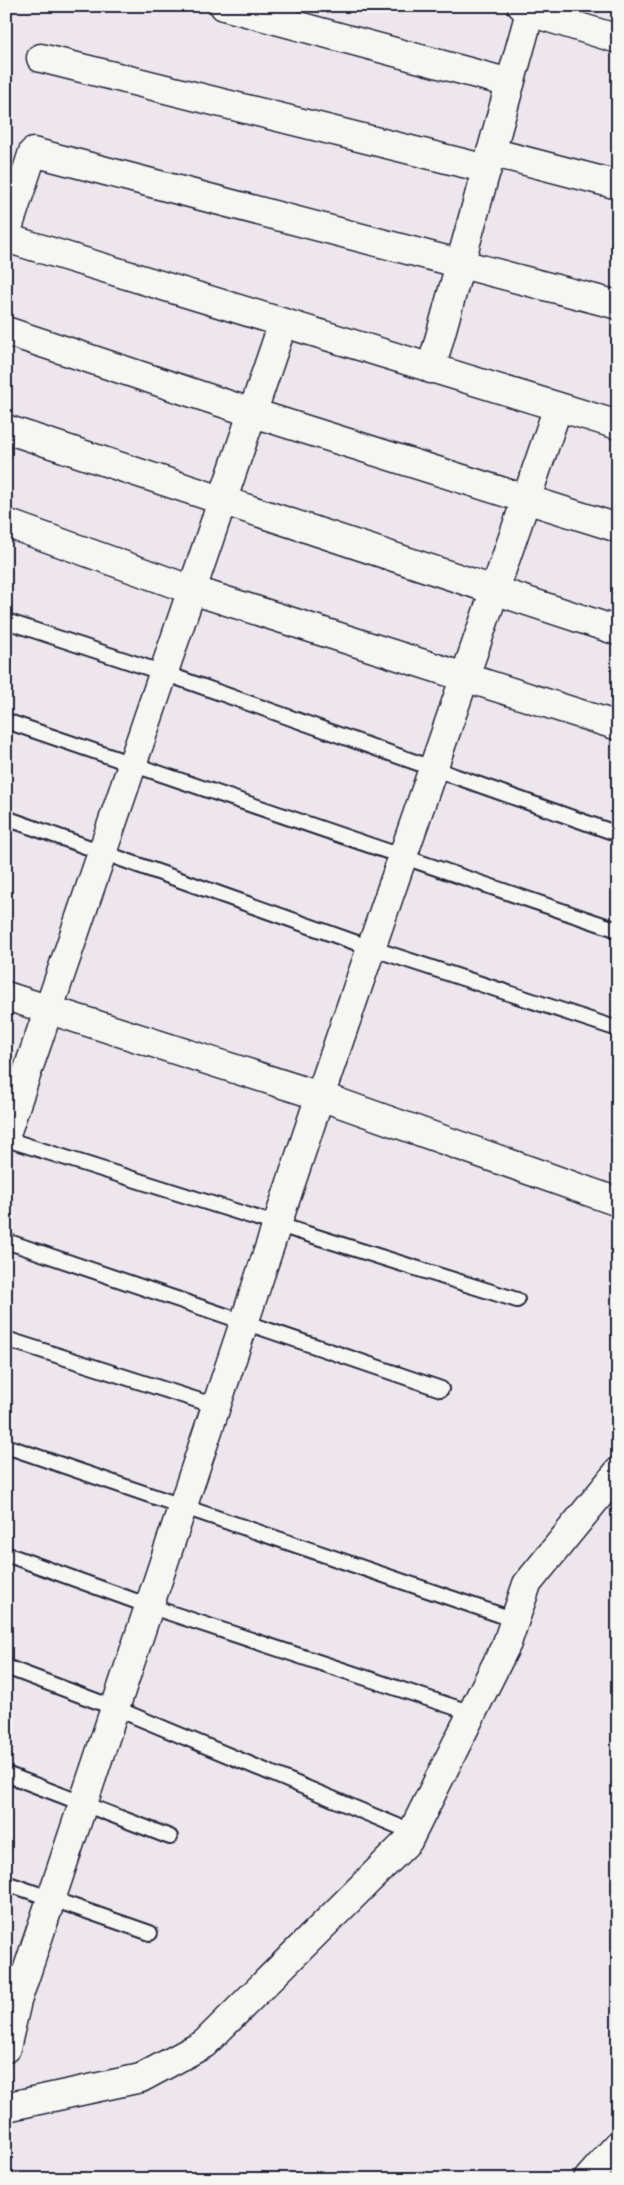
<svg xmlns="http://www.w3.org/2000/svg" width="624" height="2185" font-family="Kalam,sans-serif">
<style>
.lines{fill:none;stroke-linecap:round;stroke-linejoin:round}
.service-casing{stroke:#22223b;stroke-width:18}
.minor-casing{stroke:#22223b;stroke-width:31}
.service{stroke:#f6f6f2;stroke-width:14}
.minor{stroke:#f6f6f2;stroke-width:28}
</style>
<rect width="100%" height="100%" fill="#ede7ed"/>
<filter id="ink" filterUnits="userSpaceOnUse"><feTurbulence type="fractalNoise" baseFrequency=".02" numOctaves="2"/><feDisplacementMap in="SourceGraphic" scale="10" xChannelSelector="R" yChannelSelector="G"/><feConvolveMatrix kernelMatrix="1 2 1 2 8 2 1 2 1" color-interpolation-filters="sRGB"/></filter>
<g filter="url(#ink)">
<g class="lines">
<defs>
<g id="service">
<polyline points="6,621 164,673 618,834"/>
<polyline points="6,721 618,930"/>
<polyline points="6,818 371,948 618,1029"/>
<polyline points="6,1139 517,1300"/>
<polyline points="6,1241 441,1389"/>
<polyline points="6,1339 216,1406"/>
<polyline points="6,1446 515,1620"/>
<polyline points="6,1554 149,1606 472,1713"/>
<polyline points="6,1667 115,1708 412,1832"/>
<polyline points="6,1774 170,1837"/>
<polyline points="6,1883 150,1933"/>
</g>
<g id="minor">
<polyline points="224,6 510,83"/>
<polyline points="522,6 530,12 618,39"/>
<polyline points="41,58 487,169"/>
<polyline points="491,152 618,185"/>
<polyline points="6,234 33,152 618,305"/>
<polyline points="6,238 618,425"/>
<polyline points="6,331 253,413 618,528"/>
<polyline points="431,369 530,12"/>
<polyline points="6,429 618,631"/>
<polyline points="6,523 192,590 618,726"/>
<polyline points="6,996 320,1096 618,1202"/>
<polyline points="6,1134 283,323"/>
<polyline points="6,2048 17,2001 320,1096 558,407"/>
<polyline points="6,2107 141,2078 204,2044 408,1841 507,1643 527,1584 618,1472"/>
<polyline points="588,2179 618,2145"/>
</g>
</defs>
<use href="#service" class="service-casing"/>
<use href="#minor" class="minor-casing"/>
<use href="#service" class="service"/>
<use href="#minor" class="minor"/>
</g>
</g>
<rect width="624" height="2185" fill="none" stroke="#f6f6f2" stroke-width="25"/>
<rect x="12" y="12" width="599" height="2160" fill="none" stroke="#22223b" stroke-width="2" filter="url(#ink)"/>
</svg>
